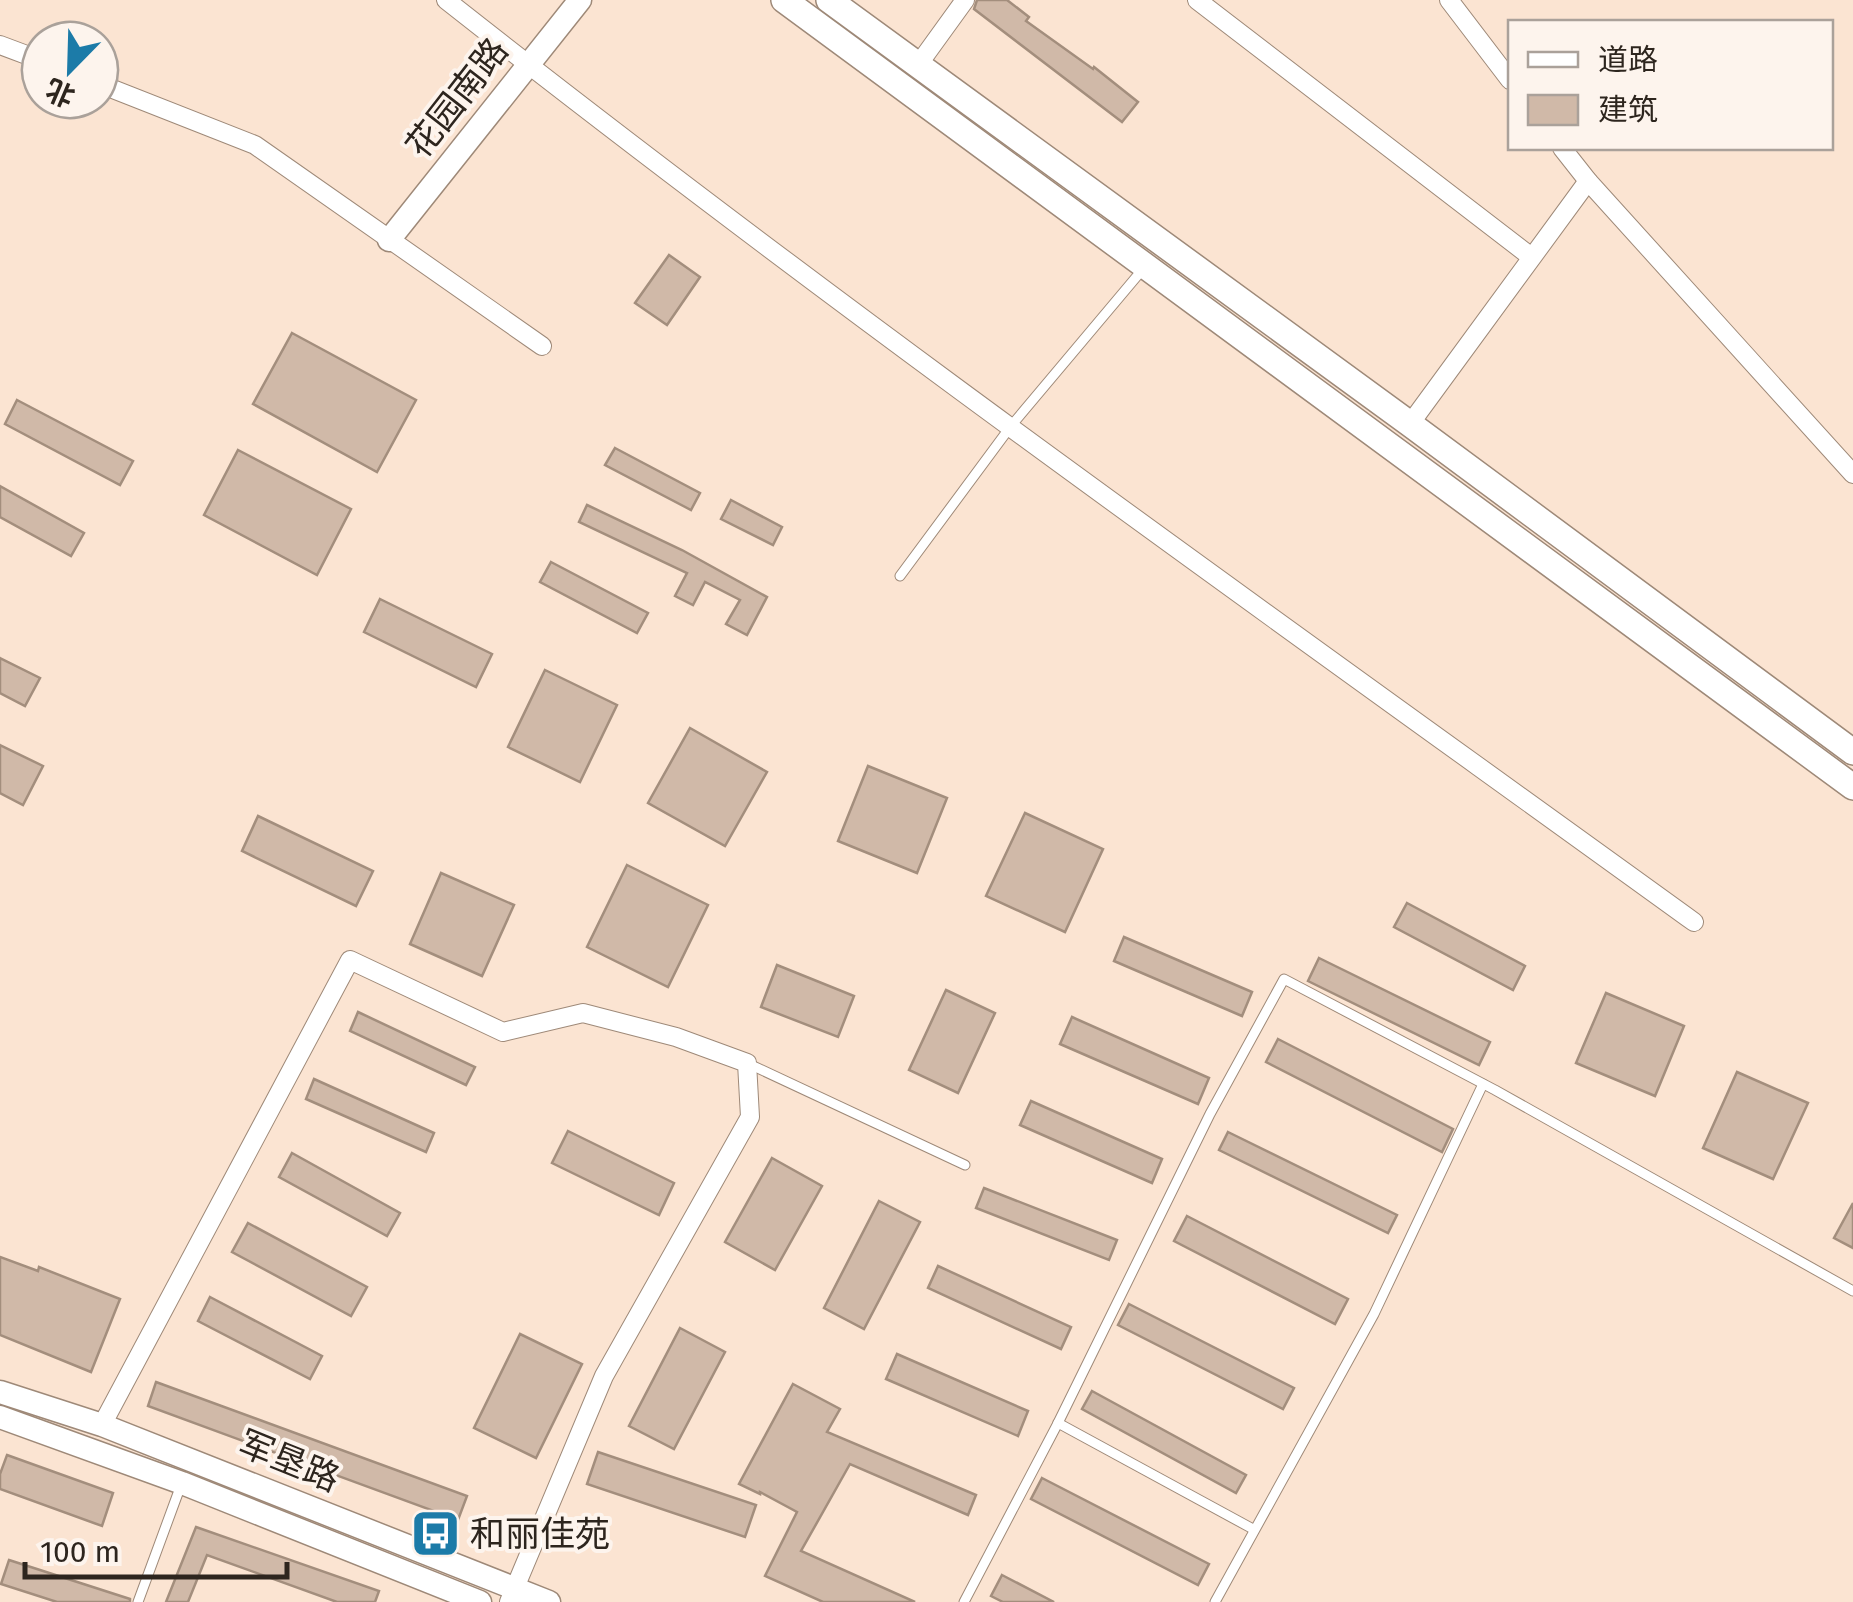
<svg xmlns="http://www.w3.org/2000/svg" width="1853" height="1602" font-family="'Fira Sans','Noto Sans SC',sans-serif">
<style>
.building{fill:#d0b9a8;stroke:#a38e7d;stroke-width:2.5}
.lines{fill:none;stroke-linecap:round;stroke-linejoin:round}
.service-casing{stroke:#9e8978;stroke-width:11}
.minor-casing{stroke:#9e8978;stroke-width:20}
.tertiary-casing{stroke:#9e8978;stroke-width:25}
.secondary-casing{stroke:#9e8978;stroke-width:28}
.service{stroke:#fff;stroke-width:9}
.minor{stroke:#fff;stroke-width:18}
.tertiary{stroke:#fff;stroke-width:22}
.secondary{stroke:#fff;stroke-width:25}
.labels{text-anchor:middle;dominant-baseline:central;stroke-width:8;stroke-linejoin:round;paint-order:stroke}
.street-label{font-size:35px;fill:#2d251e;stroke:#fdf4ed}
.poi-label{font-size:35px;fill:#2d251e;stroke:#fdf4ed;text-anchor:start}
</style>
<rect width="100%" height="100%" fill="#fbe4d2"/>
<g class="building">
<polygon points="977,0 1007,0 1029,17 1026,21 1093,69 1094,67 1138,102 1122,122 974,9"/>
<polygon points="669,255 700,277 667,325 635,303"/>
<polygon points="292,333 416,400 377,472 253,404"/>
<polygon points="17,400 133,461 120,485 5,424"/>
<polygon points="615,448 700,493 691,510 605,465"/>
<polygon points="238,450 351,509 317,575 204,515"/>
<polygon points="0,486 84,533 71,556 0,517"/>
<polygon points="731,500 782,527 773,545 721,519"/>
<polygon points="587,505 682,550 767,597 747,635 726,624 740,600 705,582 693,605 675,596 687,573 579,522"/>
<polygon points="551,562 648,613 637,633 540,582"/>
<polygon points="380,599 492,654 476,687 364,632"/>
<polygon points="0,658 40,678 25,706 0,693"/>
<polygon points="545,670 617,705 580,782 508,747"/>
<polygon points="690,728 767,772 725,846 648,803"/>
<polygon points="0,745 43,766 23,805 0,793"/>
<polygon points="868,766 947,798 917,873 838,841"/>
<polygon points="1025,813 1103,849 1065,932 986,896"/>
<polygon points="258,816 373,871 356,906 242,851"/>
<polygon points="627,865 708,905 668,987 587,947"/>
<polygon points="441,873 514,905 482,976 410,944"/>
<polygon points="1407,903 1525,966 1513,990 1394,927"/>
<polygon points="1124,937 1252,992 1242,1016 1114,961"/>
<polygon points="1319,958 1490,1042 1479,1065 1308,981"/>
<polygon points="777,965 854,996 838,1037 761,1007"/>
<polygon points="946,990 995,1013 958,1093 909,1070"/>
<polygon points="1606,993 1684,1026 1655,1096 1576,1063"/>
<polygon points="358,1012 475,1067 466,1085 350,1031"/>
<polygon points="1072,1017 1209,1078 1198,1104 1060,1044"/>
<polygon points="1278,1039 1453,1129 1442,1152 1266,1062"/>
<polygon points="1737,1072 1808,1103 1773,1179 1703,1148"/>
<polygon points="314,1079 434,1133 426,1152 306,1099"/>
<polygon points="1031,1101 1162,1159 1152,1183 1020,1125"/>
<polygon points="568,1131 674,1183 659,1215 552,1163"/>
<polygon points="1228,1132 1397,1215 1388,1233 1219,1150"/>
<polygon points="292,1153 400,1213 387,1236 279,1177"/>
<polygon points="772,1158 822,1186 775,1270 725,1242"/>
<polygon points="984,1188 1117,1240 1109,1260 976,1208"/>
<polygon points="879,1201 920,1222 864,1329 824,1308"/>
<polygon points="1853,1203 1853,1248 1834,1238"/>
<polygon points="1187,1216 1348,1299 1335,1324 1174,1241"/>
<polygon points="248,1223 367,1287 351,1316 232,1252"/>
<polygon points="0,1257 38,1271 39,1267 120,1299 91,1372 0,1335"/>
<polygon points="938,1266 1071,1327 1061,1349 928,1288"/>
<polygon points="210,1297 322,1356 310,1379 198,1321"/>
<polygon points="1129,1304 1294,1388 1283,1409 1118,1325"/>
<polygon points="680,1328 725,1352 674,1449 629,1426"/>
<polygon points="520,1334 582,1364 536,1458 474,1428"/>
<polygon points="897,1354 1028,1411 1018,1436 886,1379"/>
<polygon points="156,1382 467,1496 458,1520 148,1406"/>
<polygon points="793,1384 840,1409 827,1432 976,1495 968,1515 850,1464 801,1551 915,1602 823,1602 765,1576 797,1512 760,1492 760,1494 739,1484"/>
<polygon points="1092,1391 1246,1475 1236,1493 1082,1409"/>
<polygon points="598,1452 756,1505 745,1537 587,1484"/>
<polygon points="7,1455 113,1493 102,1526 0,1489 0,1474"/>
<polygon points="1042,1478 1209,1564 1198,1585 1031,1499"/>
<polygon points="196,1527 379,1591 375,1602 337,1602 207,1555 188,1602 166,1602"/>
<polygon points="9,1560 130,1599 130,1602 57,1602 1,1584"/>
<polygon points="1002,1575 1054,1602 1003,1602 991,1596"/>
</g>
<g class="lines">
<defs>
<g id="service">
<polyline points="900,576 1011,426 1143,269"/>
<polyline points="749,1064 965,1165"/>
<polyline points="1058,1423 1253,1529"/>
<polyline points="138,1602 181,1485"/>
<polyline points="964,1602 1058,1423 1210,1114 1284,979 1495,1090 1853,1291"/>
<polyline points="1215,1602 1374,1314 1483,1084"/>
</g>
<g id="minor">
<path d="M446,0c406,320 829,619 1248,922"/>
<polyline points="1197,0 1530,256"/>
<polyline points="1449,0 1510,80"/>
<polyline points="0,45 40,60"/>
<polyline points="918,65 965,0"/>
<polyline points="100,84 255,145 542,346"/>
<polyline points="1562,148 1588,181 1853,474"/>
<polyline points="1410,424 1588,181"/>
<polyline points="102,1425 350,960 503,1032 583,1013 676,1037 747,1063 750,1117 604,1376 509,1602"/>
</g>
<g id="tertiary">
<polyline points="389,240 580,0"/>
<polyline points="0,1392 102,1425 549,1602"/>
<polyline points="0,1417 182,1483 480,1602"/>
</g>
<g id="secondary">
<polyline points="784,0 1853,787"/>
<polyline points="829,0 1410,424 1853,752"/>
</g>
</defs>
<use href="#service" class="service-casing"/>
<use href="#minor" class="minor-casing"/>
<use href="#tertiary" class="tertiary-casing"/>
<use href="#secondary" class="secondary-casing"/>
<use href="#service" class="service"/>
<use href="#minor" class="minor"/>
<use href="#tertiary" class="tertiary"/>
<use href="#secondary" class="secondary"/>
</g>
<defs>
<symbol id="bus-square" viewBox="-11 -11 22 22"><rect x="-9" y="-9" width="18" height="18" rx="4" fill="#1c7ba8" stroke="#fdf4ed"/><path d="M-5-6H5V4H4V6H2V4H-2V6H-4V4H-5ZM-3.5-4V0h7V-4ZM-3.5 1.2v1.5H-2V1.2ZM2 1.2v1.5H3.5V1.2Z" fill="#fff"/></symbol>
</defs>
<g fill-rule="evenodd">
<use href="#bus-square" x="408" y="1506" width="55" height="55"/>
</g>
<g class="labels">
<g class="street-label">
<text transform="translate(457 98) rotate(-52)">花园南路</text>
<text transform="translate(289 1461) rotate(22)">军垦路</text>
</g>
<g class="poi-label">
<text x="470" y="1534">和丽佳苑</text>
</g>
</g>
<rect x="1508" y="20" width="325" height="130" fill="#fdf4ed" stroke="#aaa19a" stroke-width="2.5"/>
<rect x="1528" y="52" width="50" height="15" fill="#ffffff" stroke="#aaa19a" stroke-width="2.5"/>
<text x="1598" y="70" font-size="30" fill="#2d251e">道路</text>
<rect x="1528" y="95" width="50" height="30" fill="#d0b9a8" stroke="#aaa19a" stroke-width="2.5"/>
<text x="1598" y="120" font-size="30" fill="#2d251e">建筑</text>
<g transform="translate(70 70) rotate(203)"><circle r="48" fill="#fdf4ed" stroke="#aaa19a" stroke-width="2.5"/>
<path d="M0-8L18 38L0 25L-18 38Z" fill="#1c7ba8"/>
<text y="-15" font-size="28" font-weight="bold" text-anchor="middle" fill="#2d251e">北</text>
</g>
<path d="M25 1562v15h262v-15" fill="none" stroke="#2d251e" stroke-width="5"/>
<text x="40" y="1562" font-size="30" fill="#2d251e" stroke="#fdf4ed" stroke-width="8" paint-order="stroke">100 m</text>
</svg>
